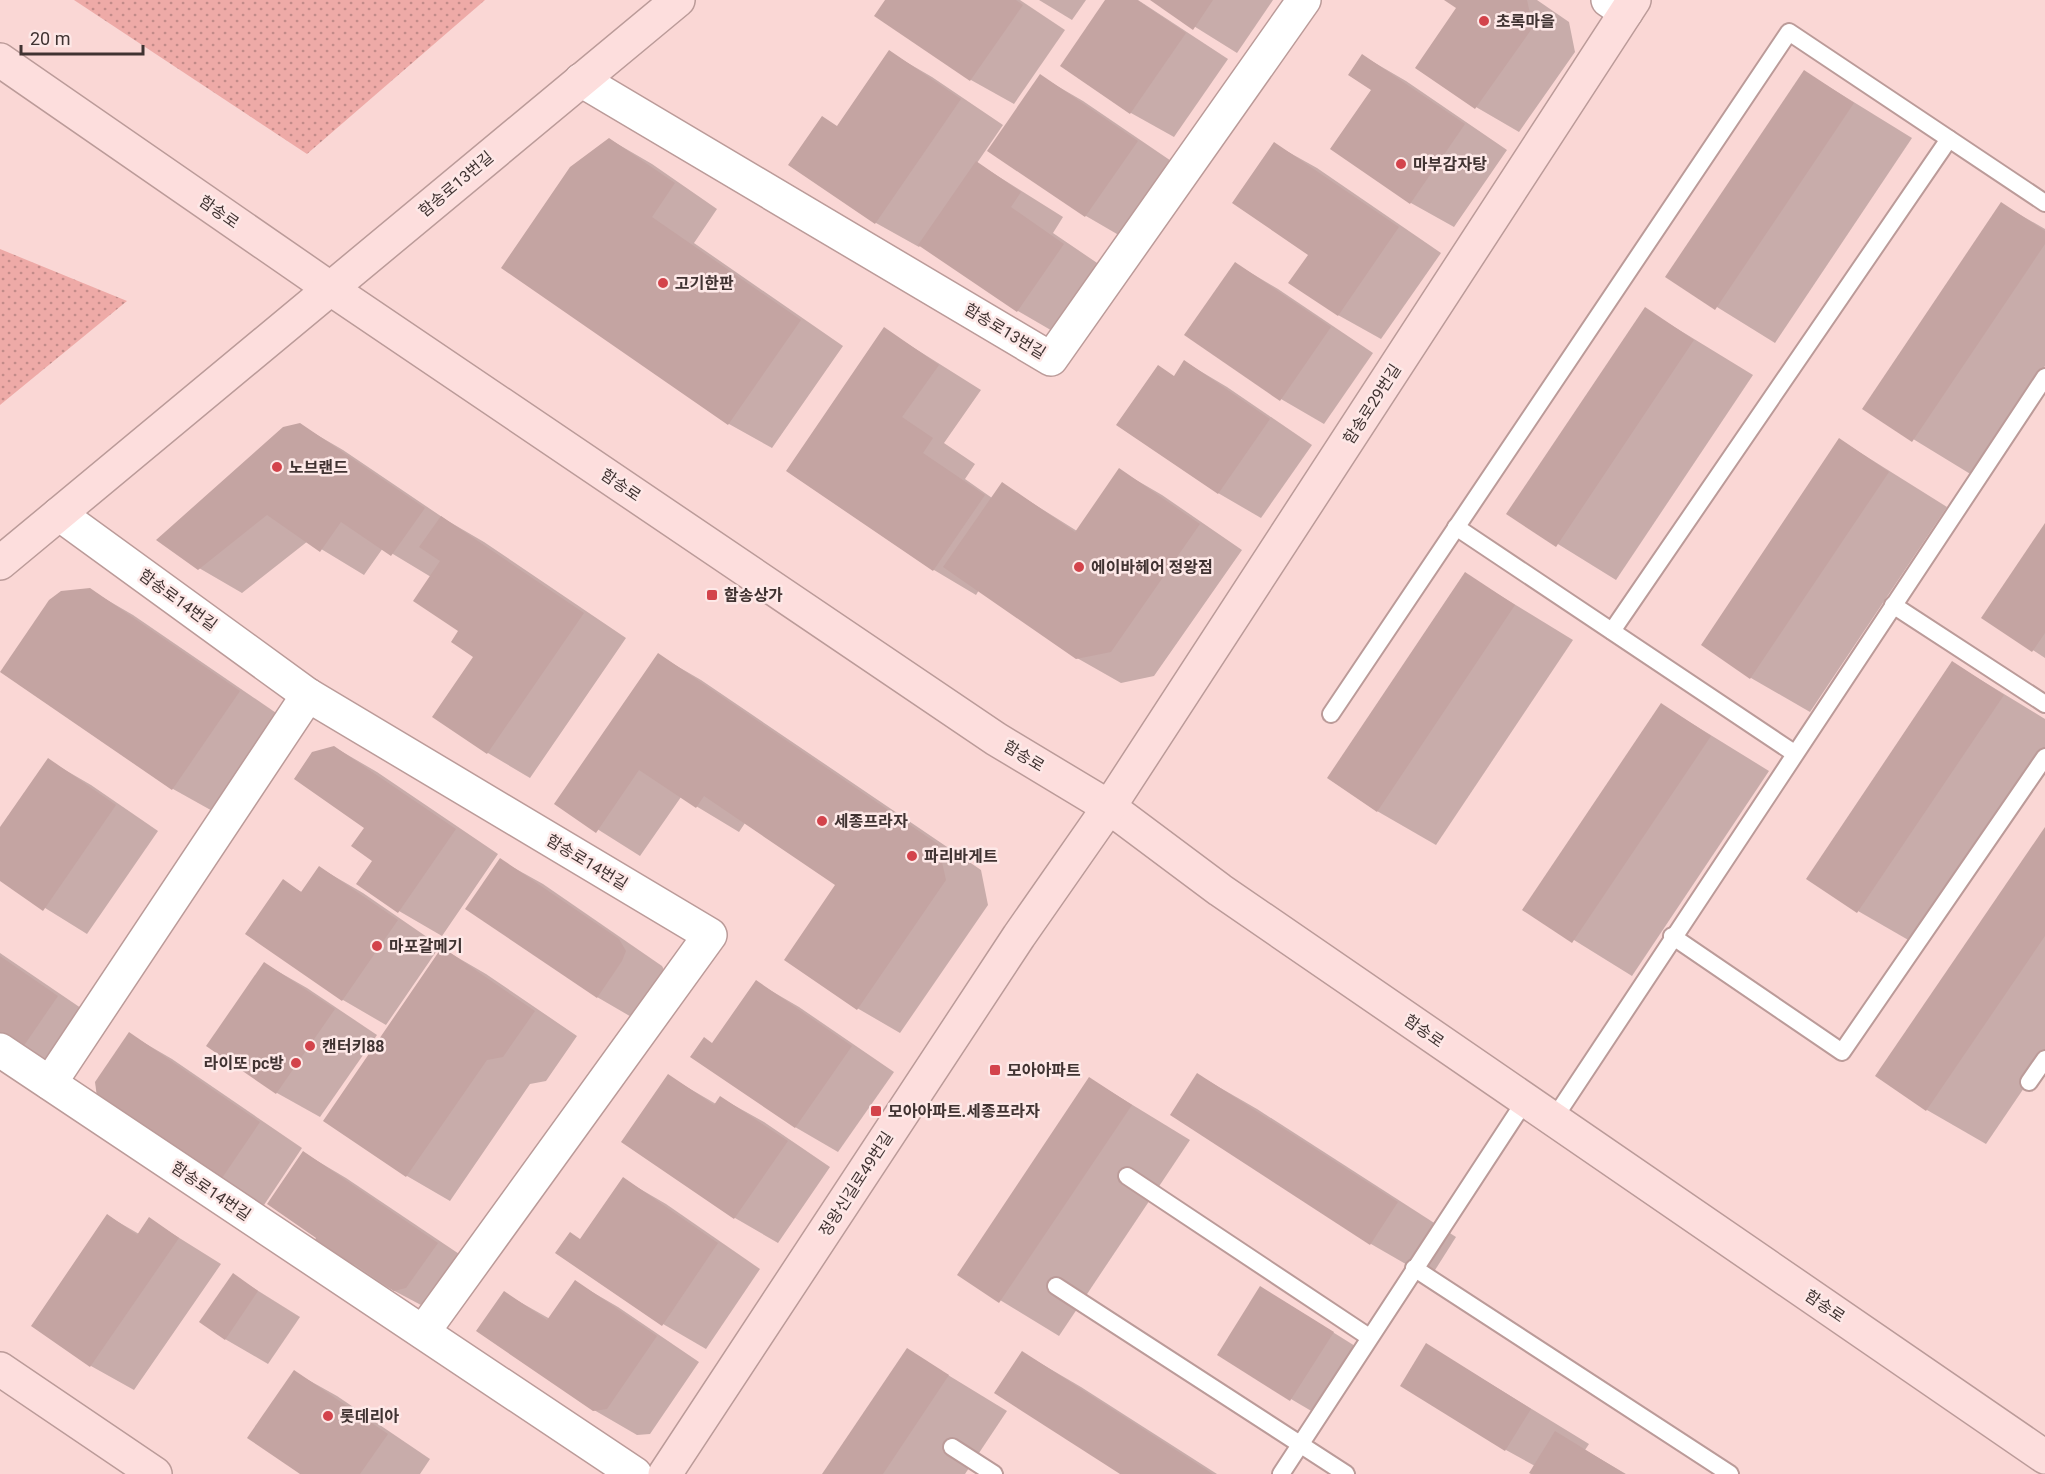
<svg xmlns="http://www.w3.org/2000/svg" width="2045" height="1474" font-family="Roboto,'Noto Sans KR',sans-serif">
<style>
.grass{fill:url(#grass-dots)}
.shadow{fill:#0003}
.building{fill:#c4a4a2}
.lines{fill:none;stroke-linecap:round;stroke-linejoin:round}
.lane-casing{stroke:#bb9b99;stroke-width:20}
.street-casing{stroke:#bb9b99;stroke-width:36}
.secondary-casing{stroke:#bb9b99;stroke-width:36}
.lane{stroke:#fff;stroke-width:16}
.street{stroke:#fff;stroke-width:33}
.secondary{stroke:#fddedd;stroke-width:33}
.poi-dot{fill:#d3434b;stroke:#fde8e7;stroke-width:2}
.labels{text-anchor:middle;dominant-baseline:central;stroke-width:5;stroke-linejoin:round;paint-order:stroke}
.poi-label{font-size:16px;font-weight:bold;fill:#403332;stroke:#fde8e7;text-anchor:start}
.street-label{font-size:16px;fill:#403332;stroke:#fde8e7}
</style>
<defs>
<pattern id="grass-dots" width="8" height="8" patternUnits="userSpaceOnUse" patternTransform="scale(1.5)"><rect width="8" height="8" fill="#eeaaa7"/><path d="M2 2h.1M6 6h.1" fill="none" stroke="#c28b89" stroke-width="1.8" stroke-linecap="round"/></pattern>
</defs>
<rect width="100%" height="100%" fill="#fad7d5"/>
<g class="grass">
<polygon points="74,0 485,0 307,154"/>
<polygon points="0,249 127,301 0,405"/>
</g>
<g class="shadow">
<polygon points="886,0 1020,0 1065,30 1014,104 971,80 876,15"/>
<polygon points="1039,0 1086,0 1072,20"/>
<polygon points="1107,0 1138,0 1228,59 1174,137 1131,113 1062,66"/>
<polygon points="1152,0 1273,0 1237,53"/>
<polygon points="1447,0 1537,0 1569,22 1575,52 1519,132 1476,107 1417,67 1458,7"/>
<polygon points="889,52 932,77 1003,125 977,163 1063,217 1053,233 1106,269 1061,336 1018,311 921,245 919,247 876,223 838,127"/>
<polygon points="1363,56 1406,81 1507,150 1454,227 1411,203 1332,149 1373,89"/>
<polygon points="1805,72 1912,138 1775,343 1667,276"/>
<polygon points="1040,76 1083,101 1180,167 1129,241 1086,216 989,150"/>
<polygon points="609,139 652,164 717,209 694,243 843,346 772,448 729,424 503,268"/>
<polygon points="1274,144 1317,168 1441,253 1381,339 1338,315"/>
<polygon points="2001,204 2045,229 2045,366 1972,475 1864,409"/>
<polygon points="1236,264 1278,289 1373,353 1324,424 1281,399"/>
<polygon points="1645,309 1753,375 1616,580 1508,513"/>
<polygon points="884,329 981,390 944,443 975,464 965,479 992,498 1002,484 1077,531 1119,470 1162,495 1242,550 1154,676 1121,683 1077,658 979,590 976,595 934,570 788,470"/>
<polygon points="1185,362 1227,387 1312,445 1261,518 1218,493 1175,377"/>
<polygon points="300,425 343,450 448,521 484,542 626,638 530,778 488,753 434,716 475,657 431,577 383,548 364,575 308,541 242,593 199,568"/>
<polygon points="1840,440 1947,507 1810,712 1751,678 1703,645"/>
<polygon points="2045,526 2045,658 1983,617"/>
<polygon points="1465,574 1573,640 1436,845 1377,811"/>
<polygon points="90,590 133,615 282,717 216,813 173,789 2,672"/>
<polygon points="658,655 701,680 981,870 988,905 900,1033 857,1008 837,885 745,823 739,832 681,797 640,856 556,803"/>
<polygon points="1953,663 2045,719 2045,755 1917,945 1858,911"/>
<polygon points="1662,705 1769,771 1632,976 1524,909"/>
<polygon points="334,747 377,772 498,854 442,936 399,911 375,860 366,827"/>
<polygon points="48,760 91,785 158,831 87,934 0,880 0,830"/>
<polygon points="2045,830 2045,1057 1986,1144 1927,1110 1877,1076"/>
<polygon points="500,860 543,884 662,966 668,977 640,1022 597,997"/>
<polygon points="320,868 363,893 440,946 386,1025 343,1000 247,934 283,881 303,893"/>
<polygon points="443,949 486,974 577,1036 546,1081 530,1084 450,1201 407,1176 325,1120"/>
<polygon points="0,953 100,1021 66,1071 0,1038"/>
<polygon points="265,964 307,988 377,1035 320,1117 277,1093"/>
<polygon points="756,982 799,1007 894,1072 838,1152 795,1127"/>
<polygon points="129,1034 172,1059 302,1148 264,1205 221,1180"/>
<polygon points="1198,1075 1257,1109 1456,1237 1430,1278 1371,1244 1172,1115"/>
<polygon points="668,1076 716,1104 721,1098 764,1122 830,1167 778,1243 735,1218 623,1142"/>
<polygon points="1090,1079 1190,1140 1059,1336 959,1275"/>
<polygon points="304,1153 346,1178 480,1268 438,1314 351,1268"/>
<polygon points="623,1179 666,1204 760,1269 706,1349 663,1324 581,1240"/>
<polygon points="108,1216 139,1234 149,1219 221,1264 134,1390 91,1366 33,1326"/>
<polygon points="233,1275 300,1317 268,1364 225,1339"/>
<polygon points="575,1282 618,1307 699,1362 650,1434 637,1435 594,1410 504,1293 550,1319"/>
<polygon points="1283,1301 1355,1346 1313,1412 1291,1399"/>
<polygon points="1427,1345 1589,1444 1585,1450 1626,1474 1534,1474 1535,1466 1506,1450"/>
<polygon points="907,1350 1007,1411 965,1474 824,1474"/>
<polygon points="1023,1353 1081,1387 1217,1474 1123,1474"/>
<polygon points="294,1372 337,1396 430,1459 420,1474 302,1474"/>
</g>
<g class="building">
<polygon points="885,0 1016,0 1023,5 970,81 874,16"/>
<polygon points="1105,0 1137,0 1186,33 1130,114 1060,66"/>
<polygon points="1150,0 1213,0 1193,30"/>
<polygon points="1444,0 1527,0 1533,27 1475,109 1415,68 1456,8"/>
<polygon points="889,50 961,99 875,224 788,165 822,116 837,126"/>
<polygon points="1362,54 1465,124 1410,204 1330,149 1371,90 1348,75"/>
<polygon points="1804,70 1854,103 1715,310 1665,277"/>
<polygon points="1040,74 1138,141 1085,217 987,151"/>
<polygon points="609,138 675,183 652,217 801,320 728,425 501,268 570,167"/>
<polygon points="1274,142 1399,227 1338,316 1288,283 1308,255 1232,203"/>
<polygon points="976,161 1021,192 1011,207 1064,244 1017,312 918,245"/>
<polygon points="2001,202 2045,231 2045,244 1912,442 1862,409"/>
<polygon points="1235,262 1331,327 1280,401 1184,335"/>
<polygon points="1645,307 1694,340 1556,547 1506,514"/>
<polygon points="884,327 939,365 902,417 933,438 923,453 985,495 933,571 786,471"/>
<polygon points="1184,360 1270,419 1218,494 1116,425 1158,365 1174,376"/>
<polygon points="300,423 425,508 391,556 341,522 320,552 267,515 198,570 156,540 283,427"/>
<polygon points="1839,438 1889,472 1750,679 1701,645"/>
<polygon points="1119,468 1200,524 1111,652 1076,659 943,567 1002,482 1075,532"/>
<polygon points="441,516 584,613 487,754 432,717 473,657 451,642 458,631 413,601 440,561 419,547"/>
<polygon points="2045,523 2045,633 2032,652 1981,618"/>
<polygon points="1465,572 1515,605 1377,812 1327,778"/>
<polygon points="90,588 240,691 172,790 0,672 49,600 61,591"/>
<polygon points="658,653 938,844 946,880 857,1010 784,960 835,885 704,796 696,808 639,770 596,833 554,804"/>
<polygon points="1952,661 2004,695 1857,913 1806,879"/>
<polygon points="1661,703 1711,736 1572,943 1522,910"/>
<polygon points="334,746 456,829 398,913 356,884 372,861 351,846 364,828 294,779 312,752"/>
<polygon points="48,758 116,805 43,911 0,881 0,827"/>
<polygon points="2045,827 2045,936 1926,1111 1875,1076"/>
<polygon points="500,858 619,939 626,951 622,961 597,998 465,909"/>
<polygon points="319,866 398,920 342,1001 245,934 283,879 301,892"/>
<polygon points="442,947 535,1011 503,1057 487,1060 406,1177 323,1121"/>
<polygon points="0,956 58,996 23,1047 0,1040"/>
<polygon points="264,962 335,1009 276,1094 206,1046"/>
<polygon points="756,980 852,1046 795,1128 690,1057 704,1037 712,1043"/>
<polygon points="129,1032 260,1122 220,1181 97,1097 95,1082"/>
<polygon points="1197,1073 1398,1202 1370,1245 1170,1115"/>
<polygon points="668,1074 714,1105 720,1096 788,1141 734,1219 621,1142"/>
<polygon points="1089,1077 1132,1105 999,1303 957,1275"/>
<polygon points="303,1151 438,1243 406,1288 394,1291 354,1264 350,1269 312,1244 316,1238 267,1204"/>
<polygon points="623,1177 718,1243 662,1326 555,1253 570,1232 580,1239"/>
<polygon points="107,1214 137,1235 149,1217 179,1238 90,1367 31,1326"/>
<polygon points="233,1273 258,1291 225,1340 199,1322"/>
<polygon points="575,1280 657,1336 607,1409 593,1411 476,1331 504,1291 547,1320"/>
<polygon points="1260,1286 1334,1332 1290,1401 1217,1355"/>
<polygon points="1426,1343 1531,1409 1505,1451 1400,1386"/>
<polygon points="907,1348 949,1375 883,1474 822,1474"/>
<polygon points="1022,1351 1213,1474 1120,1474 994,1393"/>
<polygon points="294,1370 388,1434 360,1474 300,1474 247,1438"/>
<polygon points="1555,1431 1625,1474 1531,1474 1529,1473"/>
</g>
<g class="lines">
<defs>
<g id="lane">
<polyline points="1456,527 1794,753"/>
<polyline points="1893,605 2045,704"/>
<polyline points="1612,631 1949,139"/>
<polyline points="1331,714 1789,32 2045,203"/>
<polyline points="1672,936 1842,1052 2045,757"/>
<polyline points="2029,1082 2045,1059"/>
<polyline points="1553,1120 2045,377"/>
<polyline points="1127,1176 1369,1337"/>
<polyline points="1414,1268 1730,1474"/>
<polyline points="1056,1286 1346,1474"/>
<polyline points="952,1447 994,1474"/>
<polyline points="1281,1474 1525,1101"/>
</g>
<g id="street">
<polyline points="1608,0 1626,12"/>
<polyline points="581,80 1051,359 1304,0"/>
<polyline points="59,514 308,695 710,935 423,1332"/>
<polyline points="0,1050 635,1474"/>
<polyline points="50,1083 308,695"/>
</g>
<g id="secondary">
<polyline points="0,60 331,289 996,739 1109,807 1220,890 2045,1457"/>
<polyline points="0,563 678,0"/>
<polyline points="0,1369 155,1474"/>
<polyline points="665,1474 1019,936 1109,807 1634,0"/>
</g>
</defs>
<use href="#lane" class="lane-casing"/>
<use href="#street" class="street-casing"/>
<use href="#secondary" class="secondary-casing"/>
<use href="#lane" class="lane"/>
<use href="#street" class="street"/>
<use href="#secondary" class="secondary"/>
</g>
<g class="poi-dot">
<circle cx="1484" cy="21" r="6"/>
<circle cx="1401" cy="164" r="6"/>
<circle cx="663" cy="283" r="6"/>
<circle cx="277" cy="467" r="6"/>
<circle cx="1079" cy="567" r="6"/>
<rect x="706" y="589" width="12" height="12" rx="3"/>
<circle cx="822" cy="821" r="6"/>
<circle cx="912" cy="856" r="6"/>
<circle cx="377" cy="946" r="6"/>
<circle cx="310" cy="1046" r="6"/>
<circle cx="296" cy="1063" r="6"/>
<rect x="989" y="1064" width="12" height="12" rx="3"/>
<rect x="870" y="1105" width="12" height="12" rx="3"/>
<circle cx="328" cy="1416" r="6"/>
</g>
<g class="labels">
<g class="poi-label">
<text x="1496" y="21">초록마을</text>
<text x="1413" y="164">마부감자탕</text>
<text x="675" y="283">고기한판</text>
<text x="289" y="467">노브랜드</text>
<text x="1091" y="567">에이바헤어 정왕점</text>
<text x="724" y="595">함송상가</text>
<text x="834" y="821">세종프라자</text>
<text x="924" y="856">파리바게트</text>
<text x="389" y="946">마포갈메기</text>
<text x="322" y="1046">캔터키88</text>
<text x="284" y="1063" text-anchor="end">라이또 pc방</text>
<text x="1007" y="1070">모아아파트</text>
<text x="888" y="1111">모아아파트.세종프라자</text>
<text x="340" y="1416">롯데리아</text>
</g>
<g class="street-label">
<text transform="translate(456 184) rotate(-40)">함송로13번길</text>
<text transform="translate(219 212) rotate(35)">함송로</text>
<text transform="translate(1005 331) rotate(31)">함송로13번길</text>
<text transform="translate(1372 404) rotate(-57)">함송로29번길</text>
<text transform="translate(621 485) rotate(34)">함송로</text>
<text transform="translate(178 600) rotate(36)">함송로14번길</text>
<text transform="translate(1024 756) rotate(31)">함송로</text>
<text transform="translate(587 862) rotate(31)">함송로14번길</text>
<text transform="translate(1424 1031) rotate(35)">함송로</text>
<text transform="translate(856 1184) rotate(-57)">정왕신길로49번길</text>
<text transform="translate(211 1191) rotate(34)">함송로14번길</text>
<text transform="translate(1825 1306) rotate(34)">함송로</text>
</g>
</g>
<path d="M21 45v9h122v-9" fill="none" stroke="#403332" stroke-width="3"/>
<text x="30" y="45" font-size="18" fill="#403332" stroke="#fde8e7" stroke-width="4.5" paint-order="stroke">20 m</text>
</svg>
